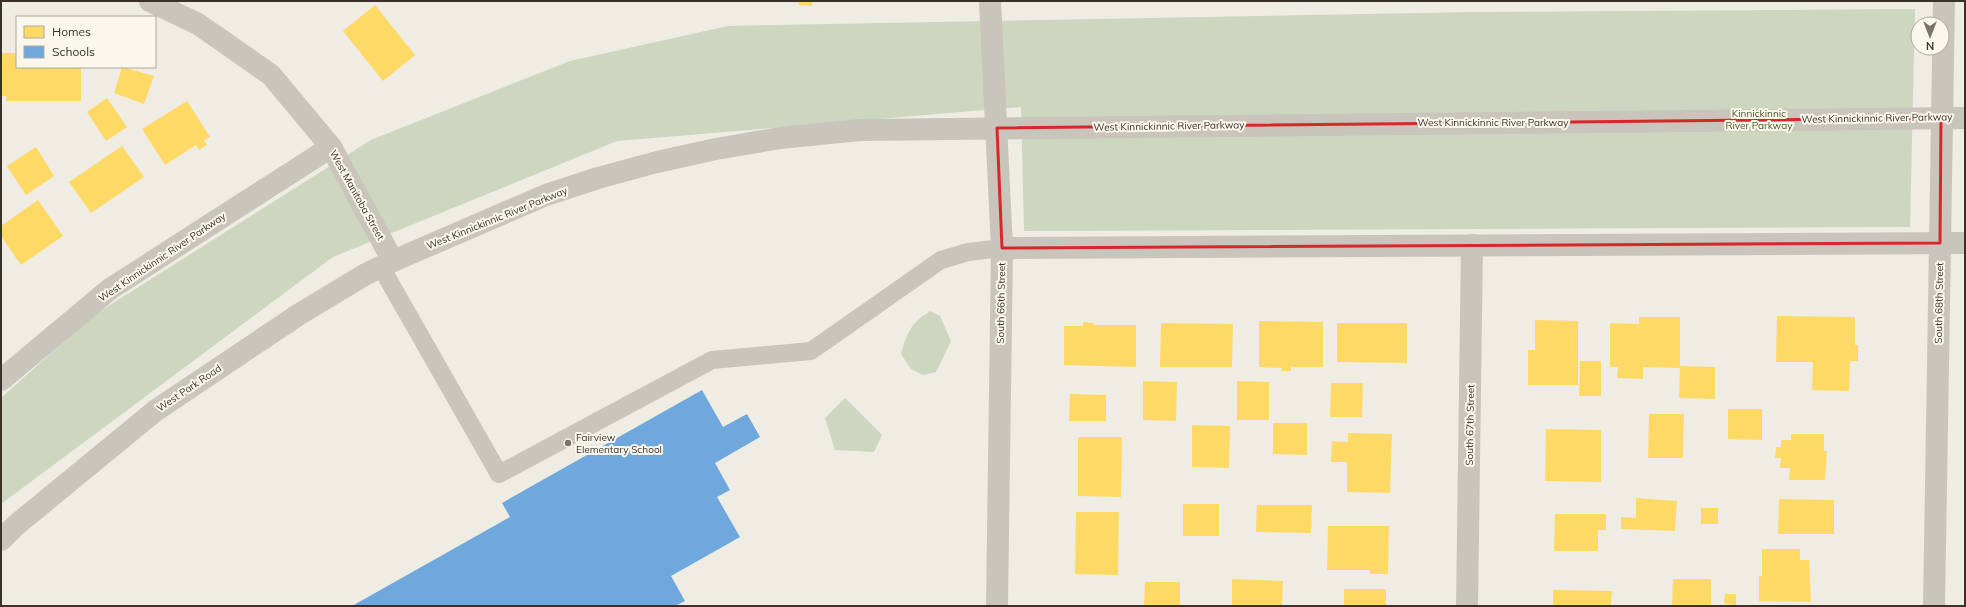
<svg xmlns="http://www.w3.org/2000/svg" width="1966" height="607" font-family="Mulish,sans-serif">
<style>
.green{fill:#cdd6be}
.homes{fill:#ffd966}
.schools{fill:#6fa8dc}
.lines{fill:none;stroke-linecap:round;stroke-linejoin:round}
.service{stroke:#c9c4bc;stroke-width:18}
.minor{stroke:#c9c4bc;stroke-width:22}
.tertiary{stroke:#c9c4bc;stroke-width:22}
.marked{fill:none;stroke:#d62828;stroke-width:3;stroke-linejoin:round}
.poi-dot{fill:#79736b;stroke:#fbf7ec;stroke-width:1.5}
.labels{text-anchor:middle;dominant-baseline:central;stroke-width:4;stroke-linejoin:round;paint-order:stroke}
.park-label{font-size:10px;fill:#425a2c;stroke:#fbf7ec}
.street-label{font-size:10px;fill:#3a322a;stroke:#fbf7ec}
.poi-label{font-size:10px;fill:#3a322a;stroke:#fbf7ec;text-anchor:start}
</style>
<rect width="100%" height="100%" fill="#efece4"/>
<g class="green">
<polygon points="1915,9 1910,227 1024,231 1021,107 617,141 333,257 1,504 1,398 91,317 371,140 570,61 728,26 1474,12"/>
<path d="M930,311l10,5 11,25 -15,31 -13,3 -12,-6 -10,-15c6,-21 9,-30 29,-43z"/>
<polygon points="845,398 882,435 874,452 835,450 825,418"/>
</g>
<g class="homes">
<polygon points="799,1 812,1 812,6 798,5"/>
<polygon points="375,5 415,55 383,81 343,31"/>
<polygon points="1,53 17,53 17,67 81,67 81,101 6,101 6,96 1,96"/>
<polygon points="122,67 154,76 144,104 114,93"/>
<polygon points="107,98 127,127 106,141 87,112"/>
<polygon points="187,101 210,137 204,140 207,145 199,150 196,145 165,165 142,129"/>
<polygon points="122,146 144,177 91,213 69,182"/>
<polygon points="36,147 54,176 26,195 7,166"/>
<polygon points="38,200 63,236 21,265 1,236 1,226"/>
<polygon points="1777,316 1855,317 1855,345 1858,345 1858,361 1850,361 1849,391 1812,390 1813,362 1776,362"/>
<polygon points="1639,317 1680,317 1680,366 1715,367 1715,399 1679,398 1680,368 1643,367 1643,379 1617,378 1618,367 1610,367 1610,323 1639,324"/>
<polygon points="1535,320 1578,321 1578,385 1528,385 1528,350 1535,350"/>
<polygon points="1259,321 1323,322 1323,367 1291,367 1291,371 1281,371 1282,368 1259,367"/>
<polygon points="1083,322 1094,323 1094,325 1136,325 1136,367 1064,365 1064,326 1083,326"/>
<polygon points="1161,323 1233,324 1232,367 1160,367"/>
<polygon points="1337,323 1407,323 1407,363 1337,362"/>
<polygon points="1580,361 1601,361 1601,396 1579,396"/>
<polygon points="1143,381 1177,382 1176,421 1143,420"/>
<polygon points="1237,381 1269,382 1269,420 1237,420"/>
<polygon points="1331,383 1363,383 1362,417 1330,417"/>
<polygon points="1070,394 1106,395 1106,421 1069,421"/>
<polygon points="1728,409 1762,409 1762,440 1728,439"/>
<polygon points="1649,414 1684,414 1683,458 1648,458"/>
<polygon points="1273,423 1307,423 1307,455 1273,454"/>
<polygon points="1192,425 1230,426 1229,468 1192,467"/>
<polygon points="1546,429 1601,430 1601,482 1545,481"/>
<polygon points="1348,433 1392,434 1390,493 1347,492 1347,462 1331,462 1332,441 1348,442"/>
<polygon points="1791,434 1824,434 1824,451 1827,451 1825,480 1789,480 1790,468 1780,468 1781,458 1775,458 1776,447 1781,447 1781,440 1791,440"/>
<polygon points="1078,437 1122,437 1121,497 1078,496"/>
<polygon points="1636,498 1677,501 1675,531 1621,529 1621,517 1636,518"/>
<polygon points="1779,499 1834,500 1834,534 1778,534"/>
<rect x="1183" y="504" width="36" height="32"/>
<polygon points="1257,505 1312,505 1311,533 1256,532"/>
<rect x="1701" y="508" width="17" height="16"/>
<polygon points="1076,512 1119,512 1118,575 1075,574"/>
<polygon points="1555,514 1606,514 1606,530 1598,530 1598,551 1554,551"/>
<polygon points="1328,526 1389,526 1388,574 1370,574 1370,570 1327,570"/>
<polygon points="1762,549 1800,549 1800,560 1809,560 1811,602 1759,601 1759,576 1762,576"/>
<polygon points="1232,579 1283,581 1282,606 1232,606"/>
<polygon points="1673,579 1711,579 1711,606 1672,606"/>
<polygon points="1145,582 1180,582 1180,606 1144,606"/>
<rect x="1344" y="589" width="42" height="17"/>
<polygon points="1553,590 1612,591 1611,606 1553,606"/>
<polygon points="1725,594 1736,594 1736,605 1724,604"/>
</g>
<polygon class="schools" points="702,390 723,427 747,414 760,437 715,463 730,490 717,497 740,537 671,576 685,601 675,606 352,606 510,517 502,503"/>
<g class="lines">
<polyline class="service" points="381,267 499,474 712,360 811,351 941,260 968,252 1002,248"/>
<g class="minor">
<polyline points="150,1 198,24 271,75 331,147 393,261"/>
<polyline points="990,1 1002,248 997,606"/>
<polyline points="1002,248 1965,243"/>
<polyline points="1,380 110,289 331,147"/>
<polyline points="1,540 15,526 155,411 298,315 366,274 393,261 546,195 598,178 657,162 716,149 780,138 860,130 1965,118"/>
<polyline points="1467,606 1472,245"/>
</g>
<polyline class="tertiary" points="1934,606 1944,1"/>
</g>
<path class="marked" d="M1941,118l-1,125 -938,5 -5,-120z"/>
<circle class="poi-dot" cx="568" cy="443" r="4"/>
<g class="labels">
<g class="park-label">
<text x="1759" y="113">Kinnickinnic<tspan x="1759" dy="12">River Parkway</tspan></text>
</g>
<g class="street-label">
<text transform="translate(1877 118) rotate(-1)">West Kinnickinnic River Parkway</text>
<text x="1493" y="122">West Kinnickinnic River Parkway</text>
<text transform="translate(1169 126) rotate(-1)">West Kinnickinnic River Parkway</text>
<text transform="translate(357 195) rotate(61)">West Manitoba Street</text>
<text transform="translate(497 218) rotate(-22)">West Kinnickinnic River Parkway</text>
<text transform="translate(162 257) rotate(-34)">West Kinnickinnic River Parkway</text>
<text transform="translate(1001 303) rotate(-89)">South 66th Street</text>
<text transform="translate(1939 303) rotate(-89)">South 68th Street</text>
<text transform="translate(189 388) rotate(-34)">West Park Road</text>
<text transform="translate(1470 425) rotate(-89)">South 67th Street</text>
</g>
<g class="poi-label">
<text x="576" y="437">Fairview<tspan x="576" dy="12">Elementary School</tspan></text>
</g>
</g>
<rect width="1966" height="607" fill="none" stroke="#3a322a" stroke-width="4"/>
<rect x="16" y="16" width="140" height="52" fill="#fbf7ec" stroke="#aea89e"/>
<rect x="24" y="26" width="20" height="12" fill="#ffd966" stroke="#aea89e"/>
<text x="52" y="36" font-size="12" fill="#3a322a">Homes</text>
<rect x="24" y="46" width="20" height="12" fill="#6fa8dc" stroke="#aea89e"/>
<text x="52" y="56" font-size="12" fill="#3a322a">Schools</text>
<g transform="translate(1930 36) rotate(180)"><circle r="19" fill="#fbf7ec" stroke="#aea89e"/>
<path d="M0-3L7 15L0 10L-7 15Z" fill="#79736b"/>
<text y="-6" font-size="11" font-weight="bold" text-anchor="middle" fill="#3a322a">N</text>
</g>
</svg>
